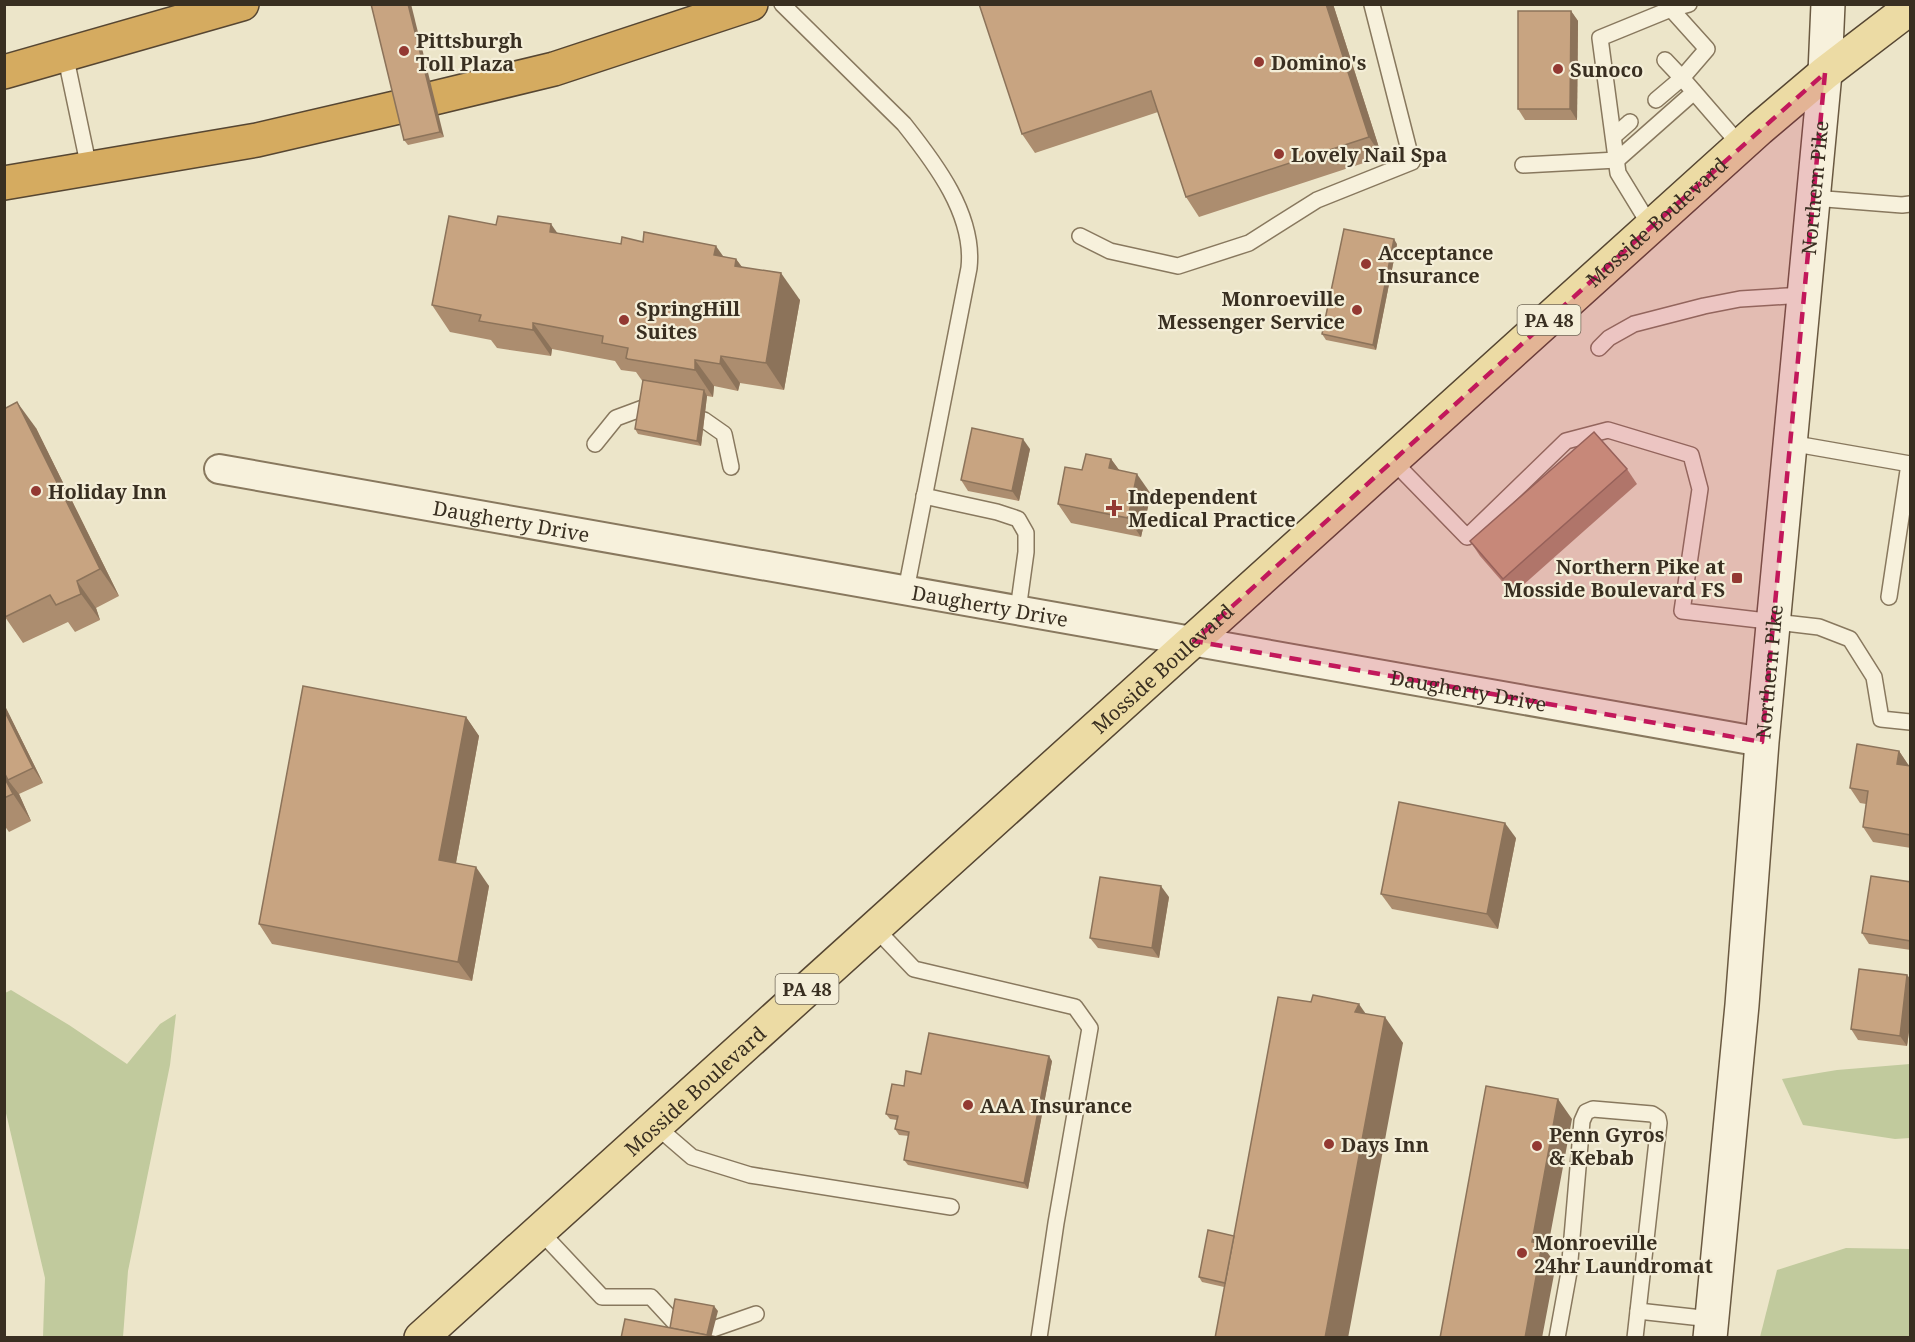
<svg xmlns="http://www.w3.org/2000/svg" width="1915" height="1342" font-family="'Noto Serif',serif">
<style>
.green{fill:#c1ca9d}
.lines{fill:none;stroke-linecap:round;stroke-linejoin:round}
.lane-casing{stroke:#88785e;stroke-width:18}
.street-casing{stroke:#88785e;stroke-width:32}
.secondary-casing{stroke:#6a5941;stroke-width:36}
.primary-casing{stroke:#564632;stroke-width:36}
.highway-casing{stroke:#564632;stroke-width:36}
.lane{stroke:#f7f1dc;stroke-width:15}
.street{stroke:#f7f1dc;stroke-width:28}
.secondary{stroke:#f7f1dc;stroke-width:33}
.primary{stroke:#ecdba4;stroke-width:33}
.highway{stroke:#d5ab60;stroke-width:33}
.wall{fill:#ac8d6f}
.shaded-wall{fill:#8c735a}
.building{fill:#c8a481;stroke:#8c735a;stroke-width:1.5}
.marked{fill:#c2185b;fill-opacity:0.2;stroke:#c2185b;stroke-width:4.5;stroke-dasharray:12 8;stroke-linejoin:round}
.poi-dot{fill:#933932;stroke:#f4eed8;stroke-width:2}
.labels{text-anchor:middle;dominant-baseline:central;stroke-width:4.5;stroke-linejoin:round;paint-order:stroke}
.shield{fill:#f4eed8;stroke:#716858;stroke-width:1.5}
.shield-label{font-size:18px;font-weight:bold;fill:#392f21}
.poi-label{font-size:20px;font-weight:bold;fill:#392f21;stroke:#f4eed8;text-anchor:start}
.street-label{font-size:20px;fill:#392f21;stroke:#f4eed8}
</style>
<rect width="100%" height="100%" fill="#ece5c9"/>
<g class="green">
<polygon points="11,990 69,1025 127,1064 160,1024 176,1014 170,1065 128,1271 123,1337 43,1337 45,1278 5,1109 5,993"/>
<polygon points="1910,1064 1910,1138 1895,1139 1803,1125 1782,1079 1837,1070"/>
<polygon points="1846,1248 1910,1249 1910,1337 1760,1337 1777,1270"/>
</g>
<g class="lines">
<defs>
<g id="lane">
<path d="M782,4l122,120c31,39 71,91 65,144l-63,322"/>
<polyline points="1671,9 1707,49 1682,78 1741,146"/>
<polyline points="65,54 89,168"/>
<polyline points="1656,100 1682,78 1665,60"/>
<polyline points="1614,136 1630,122"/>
<polyline points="1523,165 1617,160 1694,92"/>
<polyline points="1813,198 1902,205 1910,204"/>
<polyline points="1651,227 1618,173 1600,38 1671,9 1689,4"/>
<polyline points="1080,236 1110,251 1178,266 1249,243 1317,200 1412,162 1372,5"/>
<polyline points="1599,348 1609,338 1634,324 1704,306 1740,299 1804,295"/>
<polyline points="685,416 704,420 724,434 731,467"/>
<polyline points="1790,443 1910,464"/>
<polyline points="595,444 616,418 643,408 658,411"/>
<polyline points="1393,461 1467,537 1566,441 1608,430 1691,455 1700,489 1682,611 1819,627 1850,639 1874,677 1881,719 1910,722"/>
<polyline points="924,496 997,512 1018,519 1026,533 1026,552 1018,610"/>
<polyline points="1889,597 1909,464"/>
<polyline points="875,928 914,969 1075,1007 1090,1028 1056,1223 1039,1338"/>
<polyline points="656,1126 692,1157 750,1175 951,1207"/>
<polyline points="539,1230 602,1297 651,1297 675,1323 713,1329 756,1314"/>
<polyline points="1638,1311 1711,1319"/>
<polyline points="1557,1338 1569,1272 1582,1121 1586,1112 1593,1109 1652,1114 1658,1118 1659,1123 1635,1338"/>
</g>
<g id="street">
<path id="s1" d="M219,469l1543,273"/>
</g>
<g id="secondary">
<path id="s2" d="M1710,1338l32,-333 20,-263 63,-669 3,-69"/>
</g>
<g id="primary">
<path id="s3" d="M421,1338l1338,-1209 66,-56 85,-65"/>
</g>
<g id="highway">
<polyline points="4,72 242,4"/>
<polyline points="434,98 554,69 751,4"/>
<polyline points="4,183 257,140 399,107"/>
</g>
</defs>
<use href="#lane" class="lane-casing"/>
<use href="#street" class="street-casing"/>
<use href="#secondary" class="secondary-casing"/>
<use href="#primary" class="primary-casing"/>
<use href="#highway" class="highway-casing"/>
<use href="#lane" class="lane"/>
<use href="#street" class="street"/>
<use href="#secondary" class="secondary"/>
<use href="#primary" class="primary"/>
<use href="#highway" class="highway"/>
</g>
<g class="wall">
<polygon points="371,4 444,137 408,145 404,140"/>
<polygon points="1333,4 1382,157 1199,217 1186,197 1158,112 1035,153 1022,134"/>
<polygon points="1571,11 1578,21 1577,120 1525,120 1518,109"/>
<polygon points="496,225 558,233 621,244 736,259 742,267 800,300 784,390 740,383 738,391 714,386 713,397 707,396 701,446 638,434 635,429 643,382 636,372 621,370 615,361 552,349 551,356 497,348 491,340 450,332 432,305"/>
<polygon points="1397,244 1376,350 1326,340 1322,334"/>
<polygon points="36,428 119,596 96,608 100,620 75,632 68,622 23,643 5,617"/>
<polygon points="1030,449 1019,501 968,491 961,480"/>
<polygon points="1111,459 1119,470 1151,494 1141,537 1071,523 1058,504 1082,470"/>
<polygon points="1627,469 1637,484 1513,594 1480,556 1470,541"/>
<polygon points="4,704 43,783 19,794 31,821 9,832 4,825"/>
<polygon points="466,717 479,736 456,863 489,886 472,981 272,944 259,924"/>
<polygon points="1899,751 1909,766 1911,766 1911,848 1873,842 1863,827 1866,804 1860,803 1850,788"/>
<polygon points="1516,838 1498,929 1392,909 1381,894"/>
<polygon points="1911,882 1911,950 1869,944 1862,933"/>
<polygon points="1169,897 1159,958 1098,948 1090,938"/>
<polygon points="1907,975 1911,980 1911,1017 1907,1046 1858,1040 1851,1029"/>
<polygon points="1366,1014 1403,1043 1224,1287 1202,1282 1199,1277 1234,1236"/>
<polygon points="1052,1061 1028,1189 908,1165 904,1160 909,1136 899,1135 895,1129 897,1120 890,1119 886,1114 904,1086 921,1074"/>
</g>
<g class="shaded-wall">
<polygon points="408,4 411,4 444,137 440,132"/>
<polygon points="1326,4 1333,4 1382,157 1369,137"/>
<polygon points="1571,11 1578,21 1577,120 1570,109"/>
<polygon points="551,224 570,251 550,232"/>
<polygon points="1394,239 1397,244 1376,350 1373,345"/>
<polygon points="716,246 735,273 714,255"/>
<polygon points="736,259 755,285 735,266"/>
<polygon points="781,273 800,300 784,390 766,363"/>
<polygon points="533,323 552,349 551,356 533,330"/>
<polygon points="721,356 740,383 738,391 720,364"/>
<polygon points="695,360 714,386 713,397 695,370"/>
<polygon points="704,390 707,396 701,446 697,441"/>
<polygon points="17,402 36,428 119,596 100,569"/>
<polygon points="1023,439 1030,449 1019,501 1012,491"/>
<polygon points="1111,459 1125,478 1109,468"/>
<polygon points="1137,474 1151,494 1141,537 1128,518"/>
<polygon points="77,581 96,608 100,620 81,594"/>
<polygon points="4,704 43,783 33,768 4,710"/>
<polygon points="466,717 479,736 453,879 439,860"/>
<polygon points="1899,751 1909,766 1897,764"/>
<polygon points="4,765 8,780 19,794 31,821 13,794 4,777"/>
<polygon points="1505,823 1516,838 1498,929 1487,914"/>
<polygon points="476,867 489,886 472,981 458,962"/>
<polygon points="1161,886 1169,897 1159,958 1152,948"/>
<polygon points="1907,975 1911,980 1911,1017 1907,1046 1900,1036"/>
<polygon points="1359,1004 1377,1030 1355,1012"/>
<polygon points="1385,1017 1403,1043 1348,1338 1325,1338"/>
<polygon points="1049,1056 1052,1061 1028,1189 1024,1183"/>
<polygon points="1558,1099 1572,1119 1547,1252 1556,1264 1542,1338 1525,1338 1532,1242"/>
<polygon points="714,1306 718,1311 711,1338 706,1338"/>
</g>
<g class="building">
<polygon points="371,4 408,4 440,132 404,140"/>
<polygon points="979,4 1326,4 1369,137 1186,197 1151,91 1022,134"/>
<polygon points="1518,11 1571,11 1570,109 1518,109"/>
<polygon points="449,216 496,225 498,216 551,224 550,232 621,244 622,237 643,242 644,232 716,246 714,255 736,259 735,266 781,273 766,363 721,356 720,364 695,360 695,370 628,359 626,358 628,348 602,343 603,336 533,323 533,330 479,321 481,315 432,305"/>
<polygon points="1344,229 1394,239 1373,345 1322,334"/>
<polygon points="643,380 704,390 697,441 635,429"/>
<polygon points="17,402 100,569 77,581 81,594 56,605 50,595 5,617 4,409"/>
<polygon points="972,428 1023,439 1012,491 961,480"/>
<polygon points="1594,432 1627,469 1503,579 1470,541"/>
<polygon points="1086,454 1111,459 1109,468 1137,474 1128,518 1058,504 1065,467 1082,470"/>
<polygon points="303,686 466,717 439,860 476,867 458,962 259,924"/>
<polygon points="4,710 33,768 8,780 4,772"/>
<polygon points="1857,744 1899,751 1897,764 1911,766 1911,835 1863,827 1868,791 1850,788"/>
<polygon points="4,777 13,794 4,798"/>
<polygon points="1399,802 1505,823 1487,914 1381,894"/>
<polygon points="1871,876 1911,882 1911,941 1862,933"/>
<polygon points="1100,877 1161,886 1152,948 1090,938"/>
<polygon points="1859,969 1907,975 1900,1036 1851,1029"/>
<polygon points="1313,995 1359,1004 1355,1012 1385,1017 1325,1338 1215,1338 1278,997 1311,1002"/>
<polygon points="929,1033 1049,1056 1024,1183 904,1160 909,1132 895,1129 898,1116 886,1114 892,1084 904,1086 906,1071 921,1074"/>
<polygon points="1486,1086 1558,1099 1532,1242 1542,1244 1525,1338 1440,1338"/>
<polygon points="1208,1230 1234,1236 1225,1283 1199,1277"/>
<polygon points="675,1299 714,1306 707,1335 670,1328"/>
<polygon points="625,1319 722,1338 621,1338"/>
</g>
<path class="marked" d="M1825,73l-63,669 -568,-101 457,-414z"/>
<g class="poi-dot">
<circle cx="404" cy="51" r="6"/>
<circle cx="1259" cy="62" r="6"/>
<circle cx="1558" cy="69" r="6"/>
<circle cx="1279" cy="154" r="6"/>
<circle cx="1366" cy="264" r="6"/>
<circle cx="1357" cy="310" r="6"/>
<circle cx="624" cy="320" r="6"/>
<circle cx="36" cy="491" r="6"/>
<path d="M1111 499h6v6h6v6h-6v6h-6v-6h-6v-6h6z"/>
<rect x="1731" y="572" width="12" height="12" rx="3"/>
<circle cx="968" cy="1105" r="6"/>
<circle cx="1329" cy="1144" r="6"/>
<circle cx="1537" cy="1146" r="6"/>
<circle cx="1522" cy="1253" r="6"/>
</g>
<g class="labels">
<g class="shield">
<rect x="1517.5" y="305" width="63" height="30" rx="4.5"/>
<rect x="775.5" y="974" width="63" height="30" rx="4.5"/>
</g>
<g class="shield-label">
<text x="1549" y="320">PA 48</text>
<text x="807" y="989">PA 48</text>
</g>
<g class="poi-label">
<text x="416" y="40">Pittsburgh<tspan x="416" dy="23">Toll Plaza</tspan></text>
<text x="1271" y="62">Domino's</text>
<text x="1570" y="69">Sunoco</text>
<text x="1291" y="154">Lovely Nail Spa</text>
<text x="1378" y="252">Acceptance<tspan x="1378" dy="23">Insurance</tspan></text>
<text x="1345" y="298" text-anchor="end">Monroeville<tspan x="1345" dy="23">Messenger Service</tspan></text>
<text x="636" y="308">SpringHill<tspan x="636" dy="23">Suites</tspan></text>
<text x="48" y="491">Holiday Inn</text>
<text x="1128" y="496">Independent<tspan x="1128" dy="23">Medical Practice</tspan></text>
<text x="1725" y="566" text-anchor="end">Northern Pike at<tspan x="1725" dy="23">Mosside Boulevard FS</tspan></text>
<text x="980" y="1105">AAA Insurance</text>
<text x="1549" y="1134">Penn Gyros<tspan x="1549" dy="23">&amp; Kebab</tspan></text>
<text x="1341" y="1144">Days Inn</text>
<text x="1534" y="1242">Monroeville<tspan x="1534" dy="23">24hr Laundromat</tspan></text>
</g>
<g class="street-label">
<text stroke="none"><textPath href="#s2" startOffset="1155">Northern Pike</textPath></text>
<text stroke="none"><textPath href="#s3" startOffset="1665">Mosside Boulevard</textPath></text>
<text stroke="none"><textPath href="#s1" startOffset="297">Daugherty Drive</textPath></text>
<text stroke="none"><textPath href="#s1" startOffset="783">Daugherty Drive</textPath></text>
<text stroke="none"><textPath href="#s3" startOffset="999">Mosside Boulevard</textPath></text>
<text stroke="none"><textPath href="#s2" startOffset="669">Northern Pike</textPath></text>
<text stroke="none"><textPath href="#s1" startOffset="1269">Daugherty Drive</textPath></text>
<text stroke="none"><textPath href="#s3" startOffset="369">Mosside Boulevard</textPath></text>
</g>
</g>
<rect width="1915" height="1342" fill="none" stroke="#392f21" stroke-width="12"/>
</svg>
